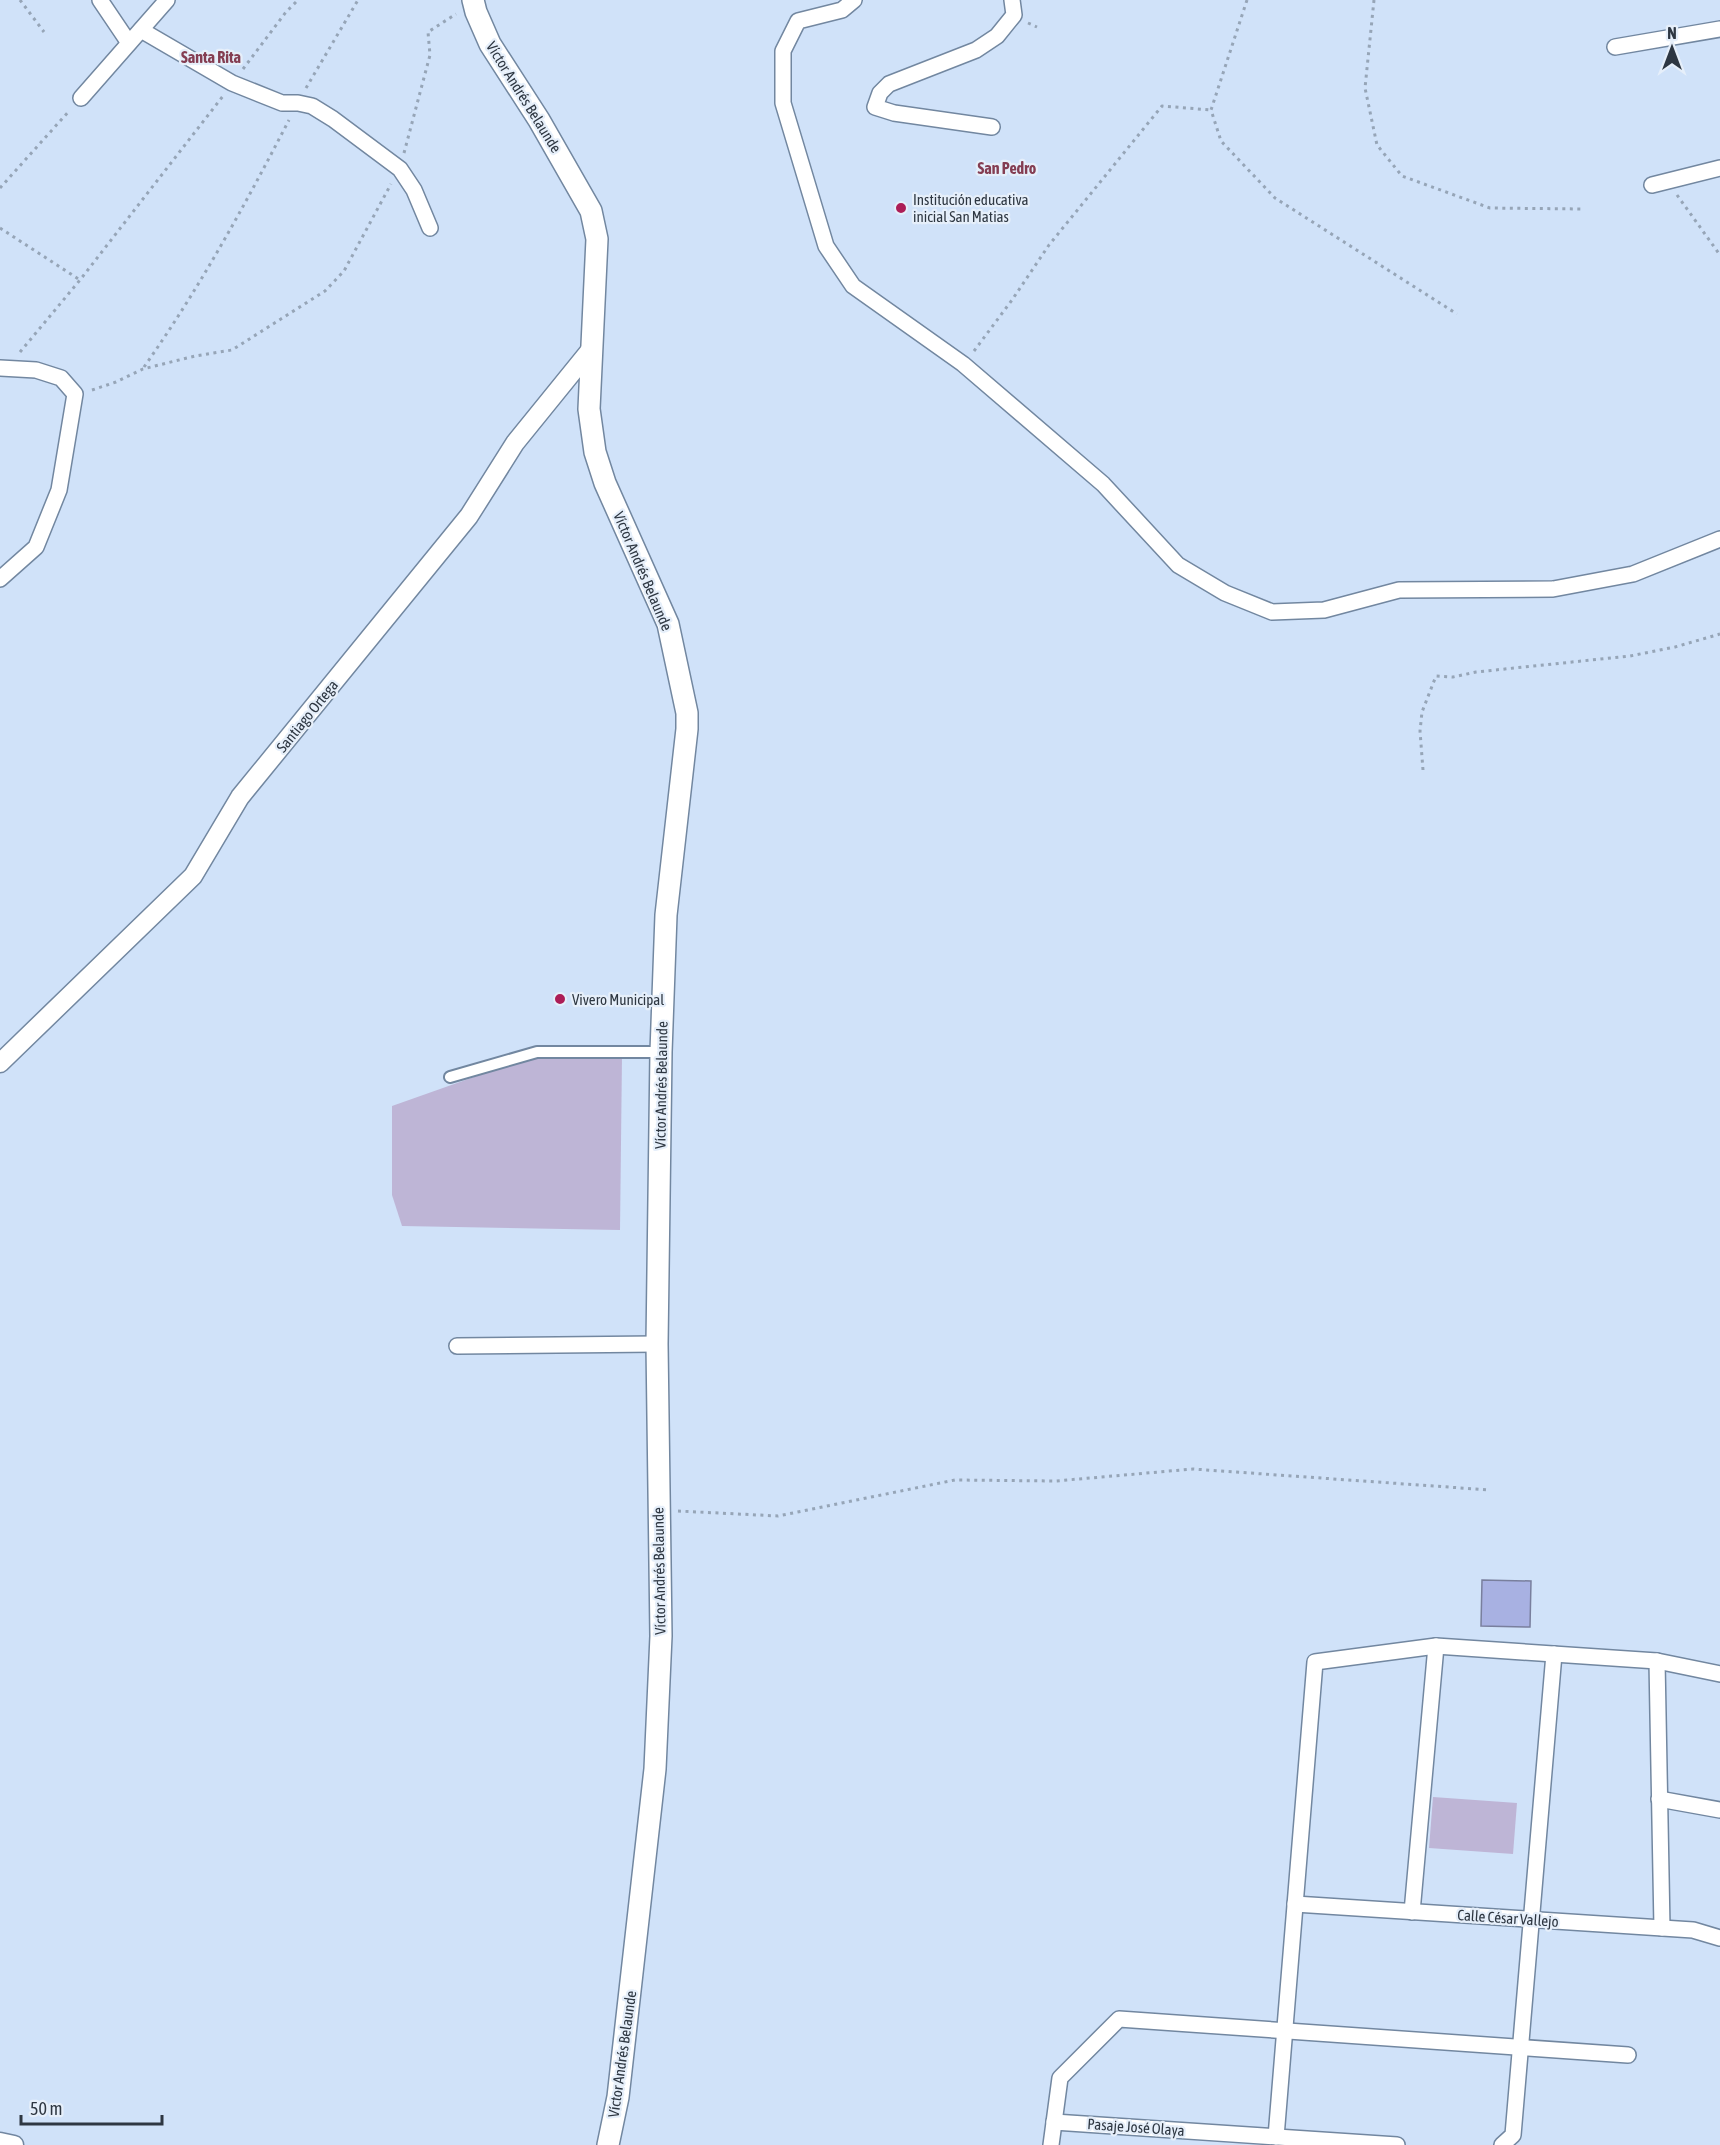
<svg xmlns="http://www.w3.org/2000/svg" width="1720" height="2145" font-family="'Asap Condensed',sans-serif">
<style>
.green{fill:#beb5d6}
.building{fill:#a8b1e2;stroke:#797f9d;stroke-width:1.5}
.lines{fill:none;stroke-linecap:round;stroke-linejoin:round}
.pedestrian-casing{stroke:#7287a0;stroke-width:14}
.minor-casing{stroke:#7287a0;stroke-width:18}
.tertiary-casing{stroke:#7287a0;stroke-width:21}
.secondary-casing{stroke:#7287a0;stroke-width:24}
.path{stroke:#96a5b7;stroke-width:3;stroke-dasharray:3 4.5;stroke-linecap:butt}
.pedestrian{stroke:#fff;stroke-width:10}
.minor{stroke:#fff;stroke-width:15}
.tertiary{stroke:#fff;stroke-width:18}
.secondary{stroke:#fff;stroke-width:21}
.poi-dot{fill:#ac1d57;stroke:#e6effa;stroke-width:2}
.labels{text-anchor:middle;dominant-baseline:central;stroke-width:4.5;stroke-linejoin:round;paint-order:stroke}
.street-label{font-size:15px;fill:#2e3742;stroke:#e6effa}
.poi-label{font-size:15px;fill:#2e3742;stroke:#e6effa;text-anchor:start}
.neighbourhood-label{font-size:16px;font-weight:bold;fill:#843d52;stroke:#e6effa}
</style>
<rect width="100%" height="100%" fill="#d0e2f9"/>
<g class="green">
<polygon points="536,1055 622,1056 620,1230 402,1226 392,1195 392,1106"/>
<polygon points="1433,1797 1517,1803 1513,1854 1429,1848"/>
</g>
<polygon class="building" points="1482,1580 1531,1581 1530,1627 1481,1626"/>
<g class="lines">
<defs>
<polyline id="pedestrian" points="450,1077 537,1052 661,1052"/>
<g id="minor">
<polyline points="100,0 129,43"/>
<polyline points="854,0 842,10 798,21 783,51 783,103 826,246 853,286 963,364 1103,484 1178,565 1225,593 1272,612 1324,610 1399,590 1553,589 1633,574 1720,539"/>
<polyline points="141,30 232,83 282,103 298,103 312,106 333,119 400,169 414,190 430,228"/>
<polyline points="1615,47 1720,29"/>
<polyline points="81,98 167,0"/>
<polyline points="992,127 894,113 875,107 880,93 889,84 976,50 997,36 1014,15 1012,0"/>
<polyline points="1652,185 1720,168"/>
<polyline points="0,368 36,370 61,378 75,394 59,490 36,547 0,579"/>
<polyline points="457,1346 657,1344"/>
<polyline points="1657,1661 1662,1928"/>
<polyline points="1659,1799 1720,1810"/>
<polyline points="1295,1904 1693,1930 1720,1938"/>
<polyline points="1412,1912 1436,1646"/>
<polyline points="1054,2122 1397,2145"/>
<polyline points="1276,2137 1315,1662 1436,1646 1657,1661 1720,1674"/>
<polyline points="1051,2145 1060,2078 1119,2019 1628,2055"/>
<polyline points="1502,2145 1513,2135 1554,1654"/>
</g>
<g id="tertiary">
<polyline points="0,1063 193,876 240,797 469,516 515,443 592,348"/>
<polyline points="0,2142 14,2145"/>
</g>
<polyline id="secondary" points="473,0 476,12 490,44 539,120 591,211 597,239 589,409 595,452 605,483 668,624 687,713 687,729 666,915 661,1052 657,1344 661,1636 655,1769 618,2097 608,2145"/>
</defs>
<use href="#pedestrian" class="pedestrian-casing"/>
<use href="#minor" class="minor-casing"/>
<use href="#tertiary" class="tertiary-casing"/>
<use href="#secondary" class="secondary-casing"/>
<g class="path">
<polyline points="20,0 44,32"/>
<polyline points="1247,0 1211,110 1221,141 1275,198 1457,314"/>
<polyline points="1374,0 1365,88 1377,145 1402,176 1490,208 1582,209"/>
<polyline points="1028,23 1037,27"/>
<polyline points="243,69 286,12 298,0"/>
<polyline points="306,88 358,0"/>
<polyline points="404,153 430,55 428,32 456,14"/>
<polyline points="0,188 70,110"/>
<polyline points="1677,195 1720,255"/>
<polyline points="0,228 80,280"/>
<polyline points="974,351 1012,300 1049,245 1162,106 1211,110"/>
<polyline points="20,352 80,280 223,96"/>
<path d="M144,367c55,-78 101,-162 145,-247"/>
<polyline points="92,390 116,382 143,369 195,356 232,350 325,291 344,271 391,184"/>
<polyline points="1423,770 1420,731 1422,712 1436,676 1453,677 1476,672 1630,656 1675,647 1720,634"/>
<polyline points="678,1511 778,1516 955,1480 1056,1481 1193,1469 1490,1490"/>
</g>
<use href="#pedestrian" class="pedestrian"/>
<use href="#minor" class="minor"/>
<use href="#tertiary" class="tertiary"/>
<use href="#secondary" class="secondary"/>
</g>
<g class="poi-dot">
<circle cx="901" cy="208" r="6"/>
<circle cx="560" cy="999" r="6"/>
</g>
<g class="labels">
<g class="street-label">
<text transform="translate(524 97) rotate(58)">Víctor Andrés Belaunde</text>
<text transform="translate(643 571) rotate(67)">Víctor Andrés Belaunde</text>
<text transform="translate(307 716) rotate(-51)">Santiago Ortega</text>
<text transform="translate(661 1085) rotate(-89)">Víctor Andrés Belaunde</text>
<text transform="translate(659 1571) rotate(-91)">Víctor Andrés Belaunde</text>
<text transform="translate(1508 1918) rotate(4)">Calle César Vallejo</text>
<text transform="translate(622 2054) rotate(-82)">Víctor Andrés Belaunde</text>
<text transform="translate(1136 2127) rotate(4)">Pasaje José Olaya</text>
</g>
<g class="poi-label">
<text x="913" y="199">Institución educativa<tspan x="913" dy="17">inicial San Matias</tspan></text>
<text x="572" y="999">Vivero Municipal</text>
</g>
<g class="neighbourhood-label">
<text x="211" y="57">Santa Rita</text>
<text x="1007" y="168">San Pedro</text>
</g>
</g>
<g transform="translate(1672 48)" stroke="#e6effa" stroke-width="4.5" paint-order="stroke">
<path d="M0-4.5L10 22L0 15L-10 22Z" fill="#2e3742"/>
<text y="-9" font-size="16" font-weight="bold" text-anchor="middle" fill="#2e3742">N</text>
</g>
<path d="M21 2115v9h141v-9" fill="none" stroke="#2e3742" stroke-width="3"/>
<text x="30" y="2115" font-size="18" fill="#2e3742" stroke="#e6effa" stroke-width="4.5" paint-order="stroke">50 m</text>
</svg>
